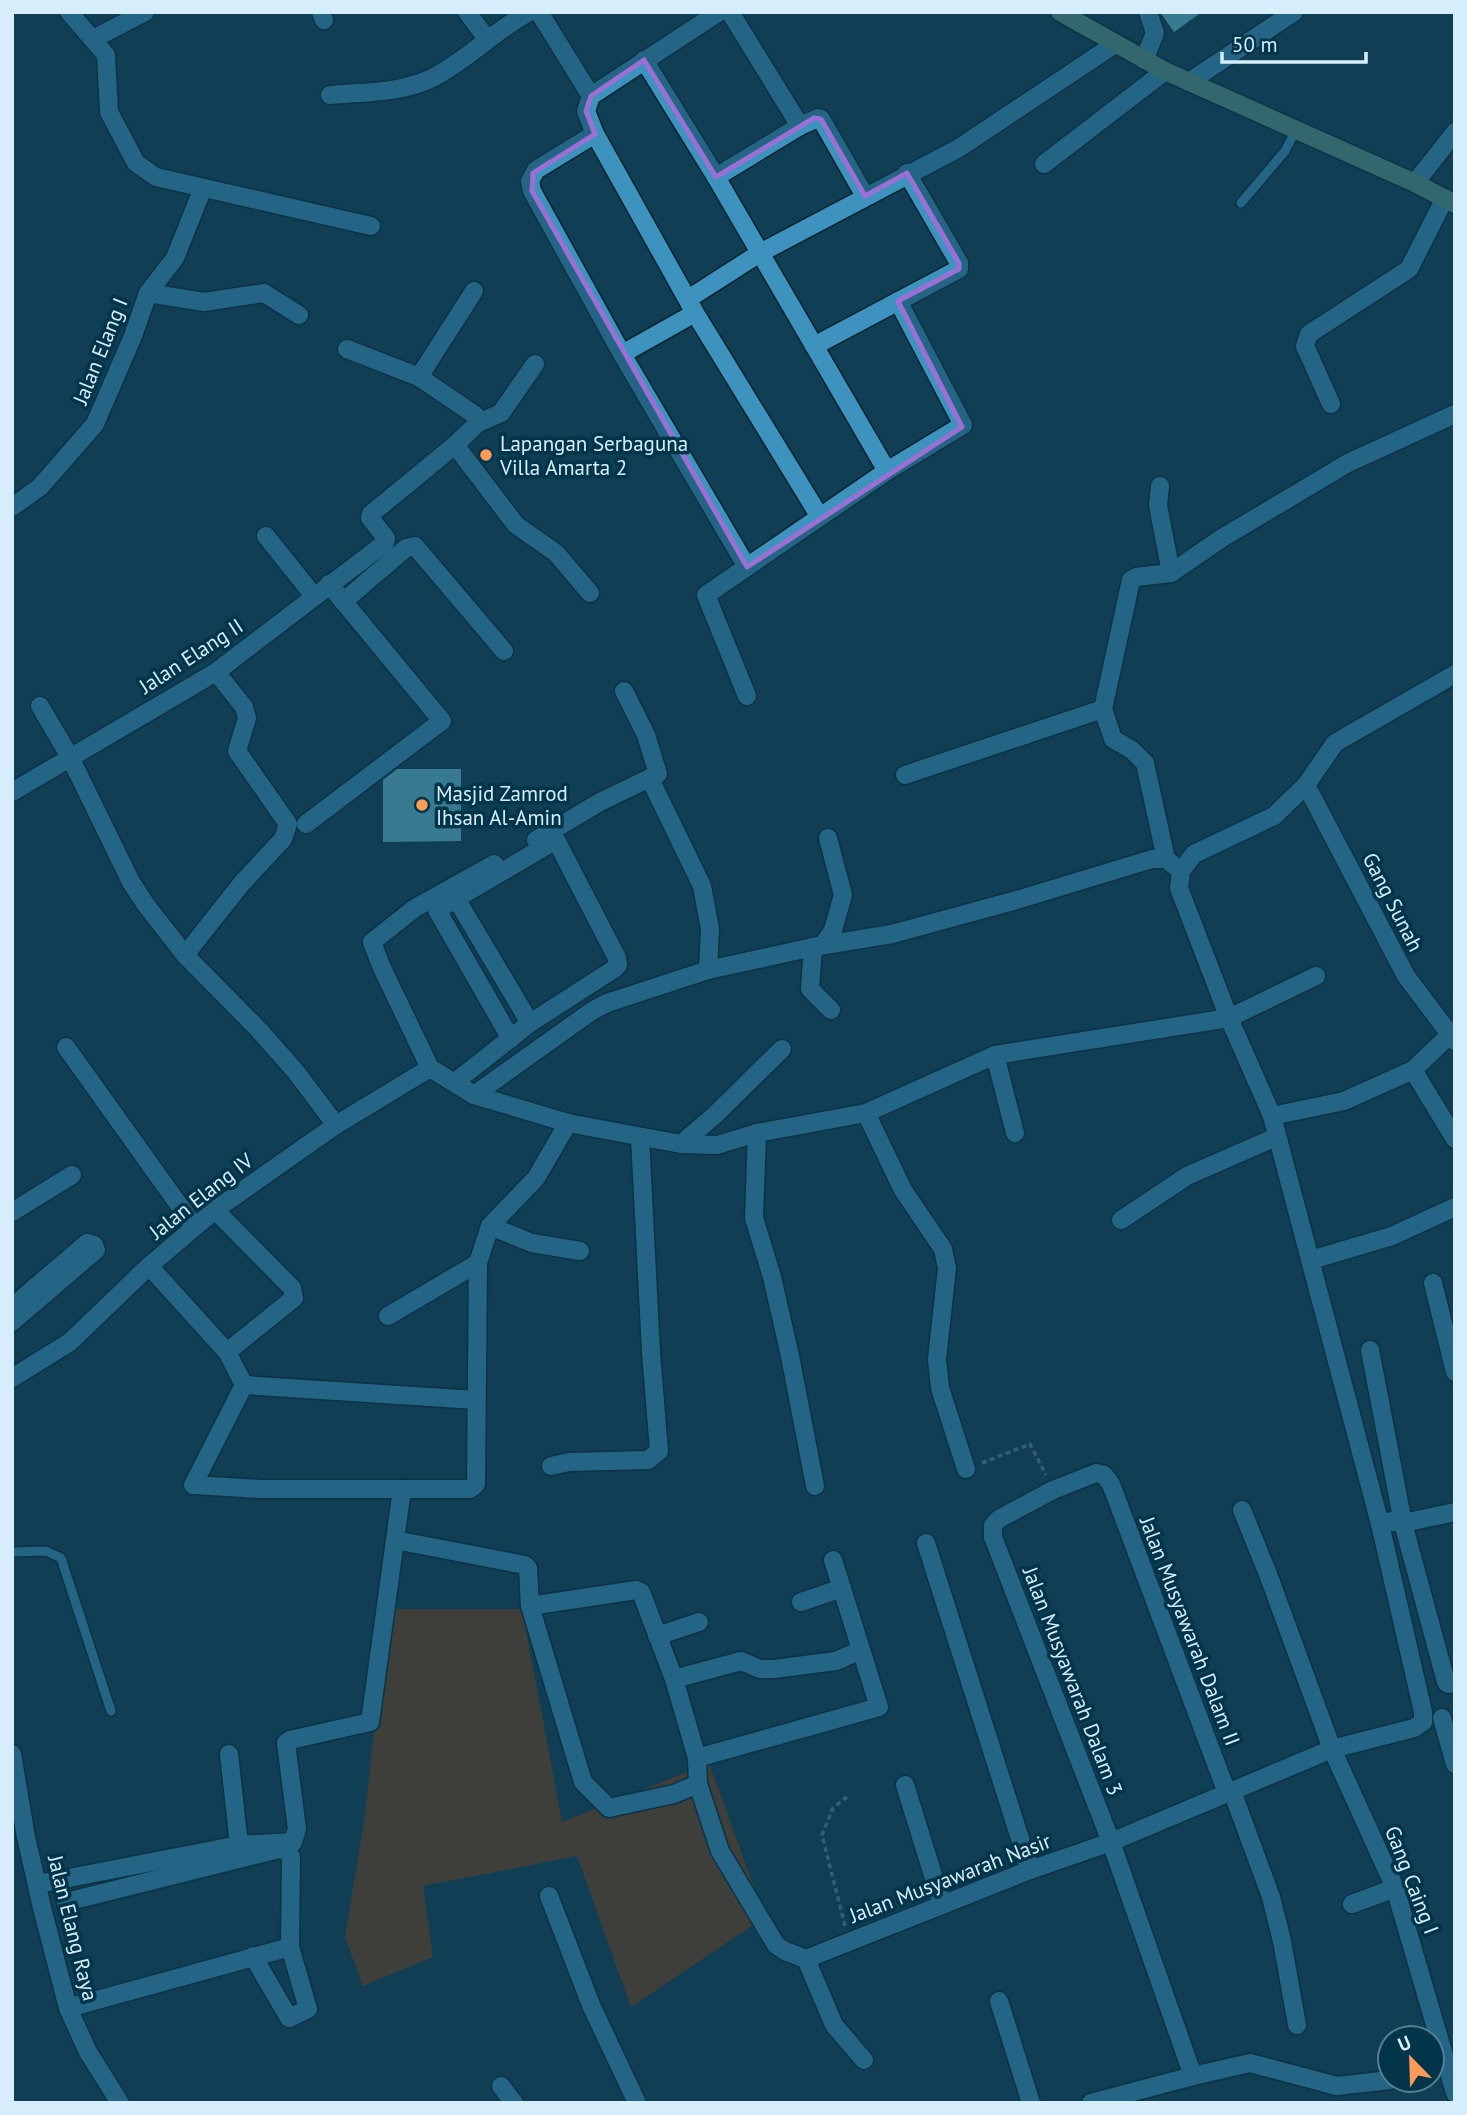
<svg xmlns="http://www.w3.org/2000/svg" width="1467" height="2115" font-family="'PT Sans',sans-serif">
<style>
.green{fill:#75411a}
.building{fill:#68c3d7}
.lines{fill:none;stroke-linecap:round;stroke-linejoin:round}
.service-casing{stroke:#092431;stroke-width:12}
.minor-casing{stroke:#092431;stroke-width:21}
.tertiary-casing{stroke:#092431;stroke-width:21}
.secondary-casing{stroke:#092431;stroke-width:21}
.path{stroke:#62869a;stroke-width:3.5;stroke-dasharray:5 3.5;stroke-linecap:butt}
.service{stroke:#3d93bd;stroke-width:9}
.minor{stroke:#3d93bd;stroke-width:18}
.tertiary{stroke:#3d93bd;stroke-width:18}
.secondary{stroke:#5c9b8b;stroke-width:18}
.marked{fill:none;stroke:#9b70d4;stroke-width:5;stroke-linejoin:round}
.poi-dot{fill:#fe9c57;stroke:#02344a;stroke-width:2.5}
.labels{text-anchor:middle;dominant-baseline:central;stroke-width:7;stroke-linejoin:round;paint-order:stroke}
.street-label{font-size:21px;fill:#d6edfb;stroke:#02344a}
.poi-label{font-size:21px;fill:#d6edfb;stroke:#02344a;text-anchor:start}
</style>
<rect width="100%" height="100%" fill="#103e55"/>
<polygon class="green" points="391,1609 522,1609 562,1822 709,1763 765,1917 631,2007 577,1856 423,1886 433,1957 363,1986 345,1937 365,1815 380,1675"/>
<g class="building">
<polygon points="1160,12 1202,12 1174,32"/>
<polygon points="397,769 461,769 461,841 383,842 383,780"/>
</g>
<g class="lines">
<defs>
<g id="service">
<polyline points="1241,203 1285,151 1296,130"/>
<polyline points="12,1552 46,1551 61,1558 111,1711"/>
</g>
<g id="minor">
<polyline points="69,12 106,55 109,112 136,163 156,177 371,226"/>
<polyline points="321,12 324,20"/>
<polyline points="467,12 487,39"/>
<polyline points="539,12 591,96"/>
<polyline points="719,12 591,96 586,111 595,134 695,313 820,517"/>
<polyline points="730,12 800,126"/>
<polyline points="93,39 145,12"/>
<polyline points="644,60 716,177 887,471"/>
<polyline points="1144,60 1155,33 1148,12"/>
<polyline points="1189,82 1294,12"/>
<path d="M330,95c35,-3 75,-2 106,-19 33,-18 60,-46 93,-64"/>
<polyline points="595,134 536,170 530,181 532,191 622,354 747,567"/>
<polyline points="1044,164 1165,71"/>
<polyline points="716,177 800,126 818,118 821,119 865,196"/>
<polyline points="1415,183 1455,132"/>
<polyline points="148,293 204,302 264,293 299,315"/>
<polyline points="688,299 760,253 959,148 1115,44"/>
<polyline points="814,346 959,269 959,263 907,173"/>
<polyline points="347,349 419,377 475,415 478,423"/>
<polyline points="622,354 695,313"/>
<polyline points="419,377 474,291"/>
<polyline points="1331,404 1305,346 1309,334 1409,269 1445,198"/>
<polyline points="455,445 516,525 556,553 590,593"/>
<polyline points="1160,486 1158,505 1171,573"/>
<polyline points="12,507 40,487 95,424 133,336 148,293 175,258 203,188"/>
<polyline points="266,536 314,596"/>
<polyline points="343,602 406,548 415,546 504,651"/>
<polyline points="747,696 706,595 887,471 963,425 898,301"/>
<polyline points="40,706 70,757 131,882 146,905 185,955 259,1030 296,1072 336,1125"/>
<polyline points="905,775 1103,709"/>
<polyline points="650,779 702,886 710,929 708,970"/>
<polyline points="1306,785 1406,976 1455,1041"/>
<polyline points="12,792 216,672 385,543 386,538 370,518 371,514 455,445 478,423 501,413 535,364"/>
<polyline points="306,824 442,721 329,584"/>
<polyline points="536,840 600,802 658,774 646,735 624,691"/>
<polyline points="1166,859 1145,763 1132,750 1113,739 1103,709 1131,580 1136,577 1171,573 1222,538 1348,463 1455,414"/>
<polyline points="457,900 530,1023"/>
<polyline points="823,945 833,930 843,895 828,838"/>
<polyline points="813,947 810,989 831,1010"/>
<polyline points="185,955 242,883 283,839 288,824 237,751 247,718 244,707 216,672"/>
<polyline points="66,1047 194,1226"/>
<polyline points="995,1055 1015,1133"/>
<polyline points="430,1068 474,1095 568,1123 681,1144 717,1145 757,1133 866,1113 995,1055 1229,1018 1316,976"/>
<polyline points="430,1068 382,968 372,942 415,908 494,864"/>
<polyline points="1413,1070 1455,1139"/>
<polyline points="455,1082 530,1023 614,969 618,965 617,958 556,840 437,910 511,1039"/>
<polyline points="474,1095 592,1011 607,1003 708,970 813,947 892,934 1017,900 1152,859 1166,859 1181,871"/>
<polyline points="866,1113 903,1190 943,1249 947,1268 937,1359 940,1388 966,1469"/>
<polyline points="1272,1116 1344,1101 1413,1070 1455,1030"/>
<polyline points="757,1133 754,1218 772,1277 790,1356 815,1486"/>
<polyline points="681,1144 715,1115 782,1049"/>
<polyline points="215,1210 292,1288 294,1298 227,1352"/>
<polyline points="12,1212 72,1175"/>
<polyline points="1121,1220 1187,1176 1276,1137"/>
<polyline points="490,1226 532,1243 580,1251"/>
<polyline points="1311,1260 1392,1236 1455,1207"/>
<polyline points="149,1266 227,1352 244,1385"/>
<polyline points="1433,1283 1455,1372"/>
<polyline points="12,1307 87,1243 94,1245 96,1250 12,1322"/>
<polyline points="388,1316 478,1263 490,1226 536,1178 568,1123"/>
<polyline points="1370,1350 1403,1523 1446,1682 1448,1684 1455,1683"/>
<polyline points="12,1378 70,1342 149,1266 215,1210 336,1125 430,1068"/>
<polyline points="244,1385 193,1485 261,1489 470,1489 476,1484 478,1263"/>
<polyline points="244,1385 476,1400"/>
<polyline points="551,1466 569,1462 648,1460 659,1451 651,1352 640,1137"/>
<polyline points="1242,1510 1268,1574 1332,1749 1395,1888 1455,2093"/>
<polyline points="1380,1524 1392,1521 1403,1523 1455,1512"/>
<polyline points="395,1540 525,1565 528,1568 530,1606 583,1782 609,1808 674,1794 698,1784"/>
<polyline points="926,1543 1030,1870"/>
<polyline points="801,1602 842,1588"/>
<polyline points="530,1606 636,1590 641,1592 674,1679 697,1758 698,1784 720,1851 776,1945 785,1951 806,1959 834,2025 864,2060"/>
<polyline points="657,1636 699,1622"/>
<polyline points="674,1679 741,1661 760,1669 774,1669 836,1661 861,1650"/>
<polyline points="1442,1718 1455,1764"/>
<polyline points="229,1754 239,1845"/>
<polyline points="697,1758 879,1707 833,1560"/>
<polyline points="905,1785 942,1904"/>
<polyline points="1232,1791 1271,1897 1282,1941 1297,2025"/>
<polyline points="38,1884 239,1845 293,1842 297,1829 286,1743 290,1740 370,1722 402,1489"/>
<polyline points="549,1896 591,2005 637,2103"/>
<polyline points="66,1902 279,1849 286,1850 291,1857 290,1947 68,2008"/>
<polyline points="1352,1904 1395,1888"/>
<polyline points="253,1956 289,2018 308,2009 290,1947"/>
<polyline points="806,1959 1030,1870 1111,1842 993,1537 993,1525 999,1519 1053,1490 1096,1473 1104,1475 1111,1484 1227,1793"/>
<polyline points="999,2001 1031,2103"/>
<polyline points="1193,2076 1250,2063 1337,2086 1390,2080"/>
<polyline points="501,2086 514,2103"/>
</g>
<g id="tertiary">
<polyline points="12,1754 26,1837 42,1908 68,2008 88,2052 120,2103"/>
<polyline points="1091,2103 1193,2076 1111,1842 1332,1749 1414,1728 1423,1722 1423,1712 1380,1524 1272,1116 1229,1018 1179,888 1181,871 1194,854 1274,816 1306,785 1335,743 1455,674"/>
</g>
<polyline id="secondary" points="1060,12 1165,71 1415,183 1455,204"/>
</defs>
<use href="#service" class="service-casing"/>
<use href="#minor" class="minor-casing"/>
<use href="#tertiary" class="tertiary-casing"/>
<use href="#secondary" class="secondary-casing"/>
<g class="path">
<polyline points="982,1463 1030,1444 1046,1475"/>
<polyline points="845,1926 822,1835 833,1808 847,1797"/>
</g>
<use href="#service" class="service"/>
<use href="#minor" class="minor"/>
<use href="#tertiary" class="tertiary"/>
<use href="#secondary" class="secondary"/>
</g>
<path d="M0 0H1467V2115H0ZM644,60l72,117 98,-59 7,1 44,77 42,-23 52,90v6l-61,32 64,126 -215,140 -215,-376 1,-18 62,-39 -9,-23 5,-15z" fill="#103e55" fill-opacity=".55" fill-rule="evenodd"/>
<path class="marked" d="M644,60l72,117 98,-59 7,1 44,77 42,-23 52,90v6l-61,32 64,126 -215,140 -215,-376 1,-18 62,-39 -9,-23 5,-15z"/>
<g class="poi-dot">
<circle cx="486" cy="455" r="7"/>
<circle cx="422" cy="805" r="7"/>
</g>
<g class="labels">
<g class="street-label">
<text transform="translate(100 351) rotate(-68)">Jalan Elang I</text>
<text transform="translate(191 656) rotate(-33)">Jalan Elang II</text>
<text transform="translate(1393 902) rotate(63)">Gang Sunah</text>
<text transform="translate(201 1196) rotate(-38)">Jalan Elang IV</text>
<text transform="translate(1190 1631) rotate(69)">Jalan Musyawarah Dalam II</text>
<text transform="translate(1073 1681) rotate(69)">Jalan Musyawarah Dalam 3</text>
<text transform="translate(950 1878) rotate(-21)">Jalan Musyawarah Nasir</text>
<text transform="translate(1412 1880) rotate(69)">Gang Caing I</text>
<text transform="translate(73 1928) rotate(76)">Jalan Elang Raya</text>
</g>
<g class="poi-label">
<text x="500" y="443">Lapangan Serbaguna<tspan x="500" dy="24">Villa Amarta 2</tspan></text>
<text x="436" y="793">Masjid Zamrod<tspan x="436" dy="24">Ihsan Al-Amin</tspan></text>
</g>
</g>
<rect width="1467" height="2115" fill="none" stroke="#d6edfb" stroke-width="28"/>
<g transform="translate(1411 2059) rotate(337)"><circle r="33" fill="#02344a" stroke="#577e91" stroke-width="2"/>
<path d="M0-5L12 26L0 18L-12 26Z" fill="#fe9c57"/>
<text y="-10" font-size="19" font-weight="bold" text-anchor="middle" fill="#d6edfb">U</text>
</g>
<path d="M1222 52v10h144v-10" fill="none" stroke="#d6edfb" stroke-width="3.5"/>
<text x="1232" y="52" font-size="21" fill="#d6edfb" stroke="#02344a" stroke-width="5" paint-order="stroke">50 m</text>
</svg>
